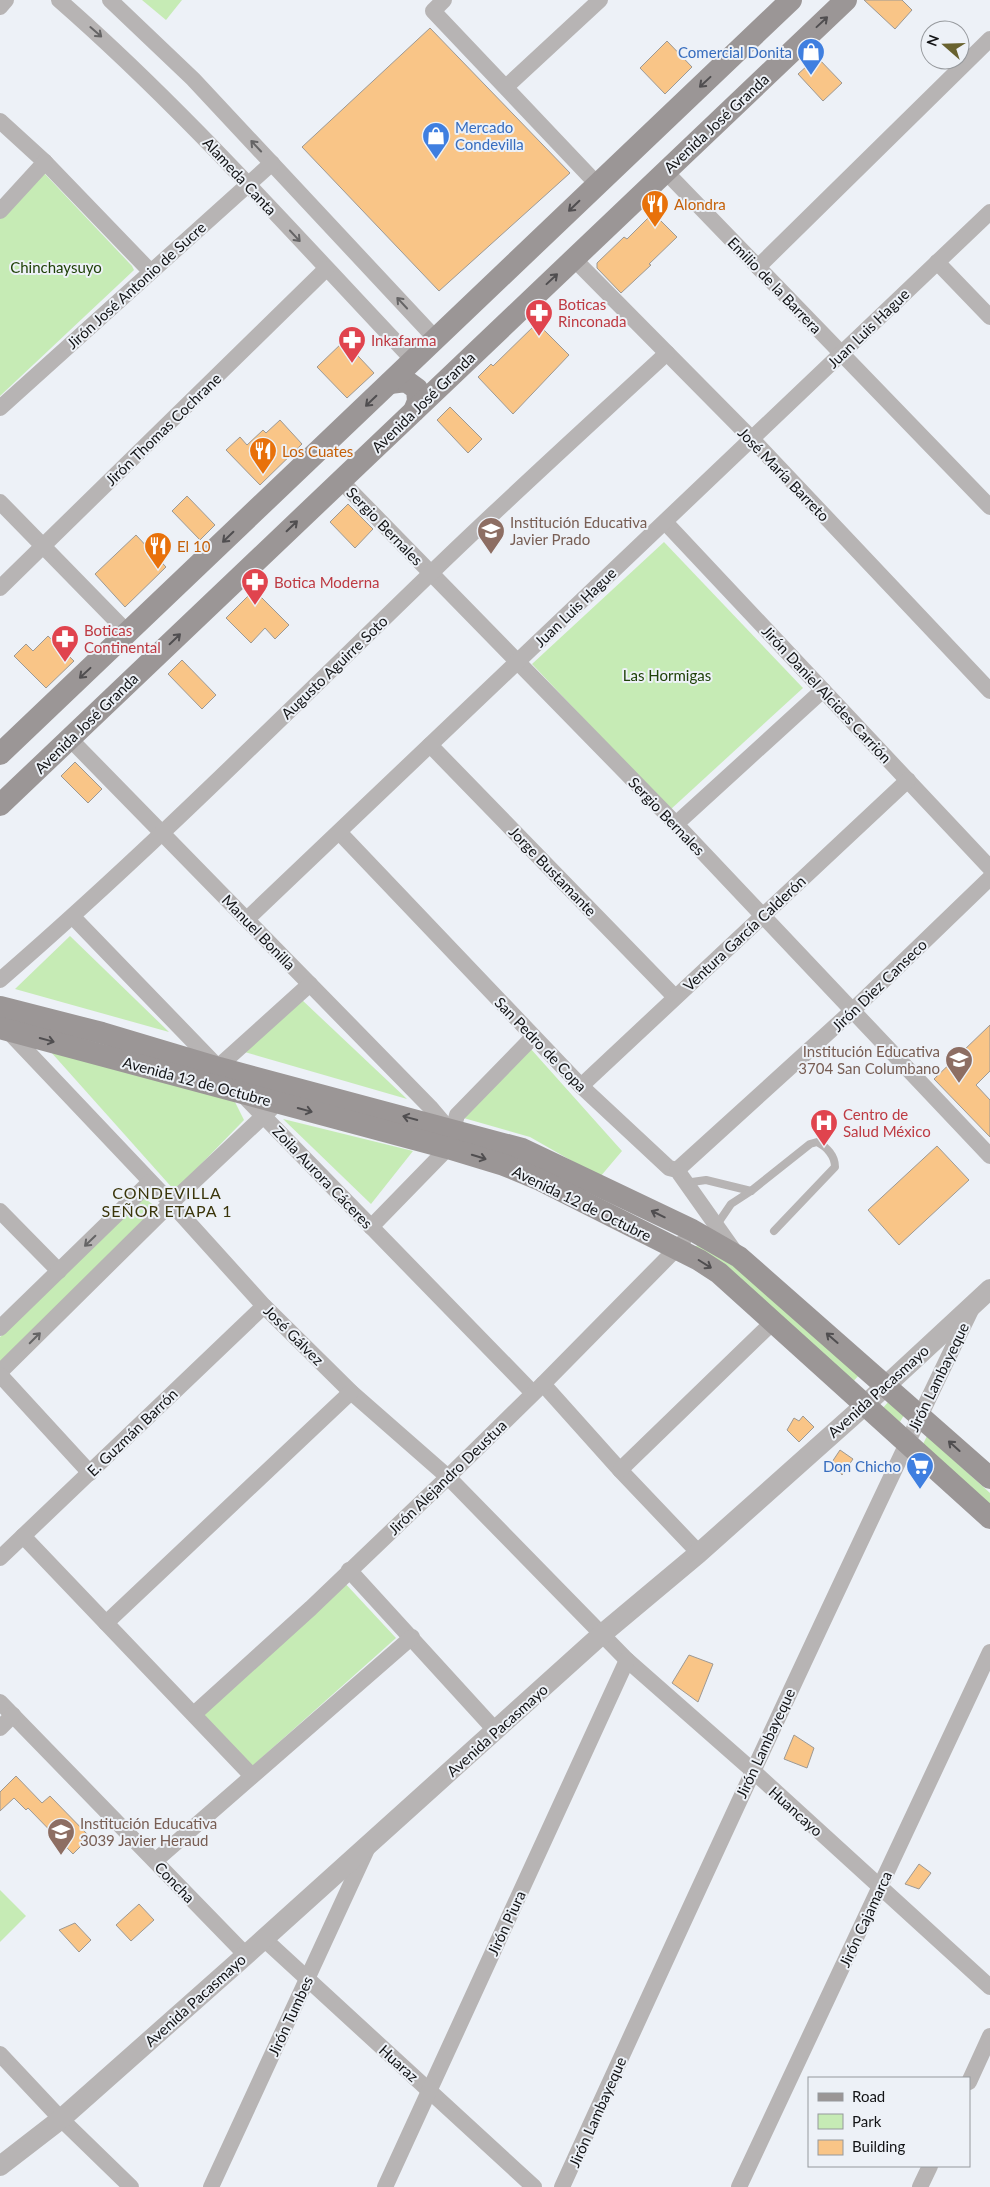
<svg xmlns="http://www.w3.org/2000/svg" width="990" height="2187" font-family="Lato,sans-serif">
<style>
.green{fill:#c6ebb5}
.building{fill:#f9c587;stroke:#9d9994}
.lines{fill:none;stroke-linecap:round;stroke-linejoin:round}
.service{stroke:#b7b4b4;stroke-width:8}
.minor{stroke:#b7b4b4;stroke-width:16}
.tertiary{stroke:#b7b4b4;stroke-width:20}
.secondary{stroke:#9b9696;stroke-width:22}
.oneway{stroke:#504e50}
.oneway2{stroke:#656465}
.labels{text-anchor:middle;dominant-baseline:central;stroke-width:4;stroke-linejoin:round;paint-order:stroke}
.shop-label{font-size:15px;fill:#366cbe;stroke:#edf1f7;text-anchor:end}
.street-label{font-size:15px;fill:#131416;stroke:#edf1f7}
.food-label{font-size:15px;fill:#c56008;stroke:#edf1f7;text-anchor:start}
.park-label{font-size:15px;fill:#1f4108;stroke:#edf1f7}
.health-label{font-size:15px;fill:#be3a42;stroke:#edf1f7;text-anchor:start}
.education-label{font-size:15px;fill:#785e54;stroke:#edf1f7;text-anchor:start}
.neighbourhood-label{font-size:16px;letter-spacing:1px;fill:#3a350a;stroke:#edf1f7}
</style>
<rect width="100%" height="100%" fill="#edf1f7"/>
<g class="green">
<polygon points="142,0 182,0 166,20"/>
<polygon points="44,173 132,266 134,270 0,396 0,218"/>
<polygon points="664,542 803,688 670,810 532,664"/>
<polygon points="70,936 169,1032 15,989"/>
<polygon points="301,999 407,1099 241,1051"/>
<polygon points="530,1048 622,1151 600,1177 530,1137 460,1117"/>
<polygon points="50,1051 234,1100 244,1120 175,1191"/>
<polygon points="283,1119 413,1151 371,1204"/>
<polygon points="143,1197 156,1207 0,1362 0,1337"/>
<polygon points="699,1244 723,1257 860,1374 851,1384 695,1247"/>
<polygon points="889,1401 904,1415 900,1422 882,1409"/>
<polygon points="927,1436 990,1493 990,1510 922,1446"/>
<polygon points="342,1580 396,1638 250,1768 201,1715"/>
<polygon points="0,1890 26,1916 0,1942"/>
</g>
<g class="building">
<polygon points="864,0 902,0 912,10 895,29"/>
<polygon points="430,28 570,173 439,291 302,147"/>
<polygon points="667,41 692,67 665,94 640,68"/>
<polygon points="817,57 842,83 823,101 798,74"/>
<polygon points="653,213 677,237 649,264 651,265 621,293 597,268 597,263 624,237 627,239"/>
<polygon points="537,323 569,355 513,414 478,377 491,364 493,366"/>
<polygon points="344,341 374,373 347,398 317,367"/>
<polygon points="450,407 482,439 468,453 437,420"/>
<polygon points="280,420 302,444 260,485 226,450 240,437 247,445 263,430 266,433"/>
<polygon points="187,496 215,525 200,540 172,511"/>
<polygon points="348,504 373,529 355,548 330,522"/>
<polygon points="136,535 166,567 125,607 95,574"/>
<polygon points="254,590 289,625 275,639 265,628 251,643 226,618"/>
<polygon points="48,636 74,661 46,688 14,656 26,644 33,651"/>
<polygon points="182,660 216,695 202,709 168,674"/>
<polygon points="75,762 102,789 88,803 61,776"/>
<polygon points="990,1025 990,1071 976,1085 990,1100 990,1137 934,1079"/>
<polygon points="937,1146 969,1180 899,1245 868,1210"/>
<polygon points="803,1416 814,1427 799,1442 787,1430 794,1418 799,1421"/>
<polygon points="840,1450 853,1459 842,1475 832,1462"/>
<polygon points="689,1655 713,1664 698,1702 672,1683"/>
<polygon points="794,1735 814,1748 807,1768 784,1759"/>
<polygon points="16,1776 42,1803 50,1796 90,1837 73,1854 28,1808 26,1810 14,1798 0,1811 0,1792"/>
<polygon points="919,1864 931,1873 919,1889 905,1884"/>
<polygon points="139,1904 154,1920 131,1941 116,1925"/>
<polygon points="75,1923 91,1940 79,1952 59,1930"/>
</g>
<g class="lines">
<g class="service">
<polyline points="685,1183 706,1180 751,1191"/>
<path d="M716,1226l15,-22 20,-13 59,-47 7,-2c10,5 18,14 18,25l-61,64"/>
</g>
<g class="minor">
<path d="M59,0c127,111 238,238 354,360"/>
<polyline points="110,0 193,79 435,338"/>
<polyline points="444,0 433,11 597,184"/>
<polyline points="0,7 6,0"/>
<polyline points="506,87 600,0"/>
<polyline points="0,121 45,162 151,272"/>
<polyline points="665,171 990,507"/>
<polyline points="0,211 45,162"/>
<polyline points="574,259 752,439 990,691"/>
<polyline points="937,262 990,317"/>
<polyline points="758,267 990,39"/>
<polyline points="0,408 272,163"/>
<polyline points="340,480 676,824 990,1156"/>
<polyline points="0,502 128,633"/>
<polyline points="665,522 990,868"/>
<polyline points="0,588 326,269"/>
<polyline points="70,739 430,1107 447,1127"/>
<polyline points="430,745 675,997"/>
<polyline points="676,824 823,690"/>
<polyline points="339,832 581,1086 669,1168 677,1170 735,1252"/>
<polyline points="73,917 217,1066"/>
<polyline points="247,919 990,212"/>
<path d="M0,980c149,-129 287,-268 428,-404 78,-76 159,-149 239,-223"/>
<polyline points="7,1030 171,1203 264,1306 351,1392 448,1477 627,1660 752,1770 990,1987"/>
<polyline points="218,1067 310,984"/>
<polyline points="581,1086 908,780"/>
<polyline points="240,1092 533,1393"/>
<polyline points="677,1170 852,1011 990,878"/>
<polyline points="0,1211 59,1271"/>
<polyline points="371,1227 448,1148 457,1115 533,1037"/>
<polyline points="0,1328 150,1182"/>
<polyline points="0,1372 171,1203 271,1109"/>
<polyline points="0,1375 90,1473"/>
<polyline points="543,1384 620,1470 699,1553"/>
<polyline points="620,1470 774,1321"/>
<polyline points="23,1536 252,1776"/>
<polyline points="0,1558 264,1306"/>
<polyline points="349,1570 496,1731"/>
<polyline points="106,1623 351,1392"/>
<polyline points="0,1702 246,1955"/>
<polyline points="194,1714 311,1608 448,1477 543,1384 683,1242"/>
<polyline points="0,1728 13,1715"/>
<polyline points="155,1861 412,1637"/>
<polyline points="264,1939 534,2187"/>
<polyline points="0,2054 61,2119 131,2187"/>
<polyline points="969,2082 990,2036"/>
<polyline points="211,2187 368,1847"/>
<polyline points="385,2187 627,1660"/>
<path d="M562,2187c134,-294 269,-587 409,-877"/>
<polyline points="739,2187 990,1652"/>
<polyline points="920,2187 930,2166"/>
</g>
<polyline class="tertiary" points="0,2166 61,2119 246,1955 601,1635 699,1553 865,1405 990,1289"/>
<g class="secondary">
<polyline points="390,383 406,381 417,389 418,401 414,411"/>
<polyline points="0,754 791,0"/>
<polyline points="0,805 846,0"/>
<polyline points="0,1007 102,1033 219,1068 522,1149 692,1230 739,1257 990,1478"/>
<polyline points="0,1028 448,1148 504,1165 538,1179 699,1260 719,1273 990,1518"/>
</g>
</g>
<defs><path id="oneway-shaft" d="M-6 0H5M1.5-3L5.5 0L1.5 3" fill="none" stroke-width="1.6" stroke-linecap="round" stroke-linejoin="round" transform="scale(1.25)"/></defs>
<g class="oneway">
<use href="#oneway-shaft" transform="translate(822 22) rotate(-43)"/>
<use href="#oneway-shaft" transform="translate(705 82) rotate(137)"/>
<use href="#oneway-shaft" transform="translate(574 206) rotate(136)"/>
<use href="#oneway-shaft" transform="translate(552 279) rotate(-43)"/>
<use href="#oneway-shaft" transform="translate(371 401) rotate(136)"/>
<use href="#oneway-shaft" transform="translate(292 526) rotate(-44)"/>
<use href="#oneway-shaft" transform="translate(228 537) rotate(136)"/>
<use href="#oneway-shaft" transform="translate(175 639) rotate(-44)"/>
<use href="#oneway-shaft" transform="translate(85 673) rotate(137)"/>
<use href="#oneway-shaft" transform="translate(47 1040) rotate(15)"/>
<use href="#oneway-shaft" transform="translate(305 1110) rotate(15)"/>
<use href="#oneway-shaft" transform="translate(410 1118) rotate(-165)"/>
<use href="#oneway-shaft" transform="translate(479 1157) rotate(17)"/>
<use href="#oneway-shaft" transform="translate(658 1214) rotate(-154)"/>
<use href="#oneway-shaft" transform="translate(705 1264) rotate(32)"/>
<use href="#oneway-shaft" transform="translate(832 1338) rotate(-139)"/>
<use href="#oneway-shaft" transform="translate(954 1446) rotate(-138)"/>
</g>
<g class="oneway2">
<use href="#oneway-shaft" transform="translate(96 32) rotate(41)"/>
<use href="#oneway-shaft" transform="translate(256 146) rotate(-133)"/>
<use href="#oneway-shaft" transform="translate(295 236) rotate(47)"/>
<use href="#oneway-shaft" transform="translate(402 303) rotate(-133)"/>
<use href="#oneway-shaft" transform="translate(90 1241) rotate(136)"/>
<use href="#oneway-shaft" transform="translate(35 1338) rotate(-45)"/>
</g>
<defs>
<symbol id="shop-pin" viewBox="-11 -11 22 30"><path d="M0 17L-7.5 6A9.5 9.5 0 1 1 7.5 6Z" fill="#3f7fe0" stroke="#edf1f7"/><path d="M-5-2.5h2.3a2.7 3.5 0 0 1 5.4 0H5L5.5 6h-11ZM-1.5-2.5h3a1.5 2.3 0 0 0-3 0Z" fill="#fff"/></symbol>
<symbol id="restaurant-pin" viewBox="-11 -11 22 30"><path d="M0 17L-7.5 6A9.5 9.5 0 1 1 7.5 6Z" fill="#e8710a" stroke="#edf1f7"/><path d="M-5-6h1v4h1v-4h1v4h1v-4h1v5L-1.5 .5V6h-2V.5L-5-1ZM5-6V6H3V1.5H1.5Q1.5-4 5-6Z" fill="#fff"/></symbol>
<symbol id="pharmacy-pin" viewBox="-11 -11 22 30"><path d="M0 17L-7.5 6A9.5 9.5 0 1 1 7.5 6Z" fill="#e0444e" stroke="#edf1f7"/><path d="M-2-6h4v4h4v4h-4v4h-4v-4h-4v-4h4Z" fill="#fff"/></symbol>
<symbol id="school-pin" viewBox="-11 -11 22 30"><path d="M0 17L-7.5 6A9.5 9.5 0 1 1 7.5 6Z" fill="#8d6e63" stroke="#edf1f7"/><path d="M0-5L7-2L0 1L-7-2ZM-4 1L0 2.5L4 1V4Q0 6-4 4Z" fill="#fff"/></symbol>
<symbol id="hospital-pin" viewBox="-11 -11 22 30"><path d="M0 17L-7.5 6A9.5 9.5 0 1 1 7.5 6Z" fill="#e0444e" stroke="#edf1f7"/><path d="M-5-5h3v3.5h4V-5h3V5h-3V1.5h-4V5h-3Z" fill="#fff"/></symbol>
<symbol id="supermarket-pin" viewBox="-11 -11 22 30"><path d="M0 17L-7.5 6A9.5 9.5 0 1 1 7.5 6Z" fill="#3f7fe0" stroke="#edf1f7"/><path d="M-6-5.5h2.5l.6 2H6L4.5 2H-2.5L-4.4-4H-6ZM-1.5 3.2a1.3 1.3 0 1 0 .1 0ZM3 3.2a1.3 1.3 0 1 0 .1 0Z" fill="#fff"/></symbol>
</defs>
<g fill-rule="evenodd">
<use href="#shop-pin" x="795" y="36" width="32" height="43"/>
<use href="#shop-pin" x="420" y="120" width="32" height="43"/>
<use href="#restaurant-pin" x="639" y="188" width="32" height="43"/>
<use href="#pharmacy-pin" x="523" y="297" width="32" height="43"/>
<use href="#pharmacy-pin" x="336" y="324" width="32" height="43"/>
<use href="#restaurant-pin" x="247" y="435" width="32" height="43"/>
<use href="#school-pin" x="475" y="515" width="32" height="43"/>
<use href="#restaurant-pin" x="142" y="530" width="32" height="43"/>
<use href="#pharmacy-pin" x="239" y="566" width="32" height="43"/>
<use href="#pharmacy-pin" x="49" y="623" width="32" height="43"/>
<use href="#school-pin" x="943" y="1044" width="32" height="43"/>
<use href="#hospital-pin" x="808" y="1107" width="32" height="43"/>
<use href="#supermarket-pin" x="904" y="1450" width="32" height="43"/>
<use href="#school-pin" x="45" y="1816" width="32" height="43"/>
</g>
<g class="labels">
<g class="shop-label">
<text x="792" y="52">Comercial Donita</text>
<text x="455" y="127" text-anchor="start">Mercado<tspan x="455" dy="17">Condevilla</tspan></text>
<text x="901" y="1466">Don Chicho</text>
</g>
<g class="street-label">
<text transform="translate(716 123) rotate(-43)">Avenida José Granda</text>
<text transform="translate(240 176) rotate(47)">Alameda Canta</text>
<text transform="translate(136 285) rotate(-42)">Jirón José Antonio de Sucre</text>
<text transform="translate(775 285) rotate(46)">Emilio de la Barrera</text>
<text transform="translate(868 328) rotate(-44)">Juan Luis Hague</text>
<text transform="translate(423 402) rotate(-44)">Avenida José Granda</text>
<text transform="translate(163 429) rotate(-44)">Jirón Thomas Cochrane</text>
<text transform="translate(784 474) rotate(46)">José María Barreto</text>
<text transform="translate(385 526) rotate(46)">Sergio Bernales</text>
<text transform="translate(575 607) rotate(-44)">Juan Luis Hague</text>
<text transform="translate(334 667) rotate(-44)">Augusto Aguirre Soto</text>
<text transform="translate(827 694) rotate(47)">Jirón Daniel Alcides Carrión</text>
<text transform="translate(86 723) rotate(-44)">Avenida José Granda</text>
<text transform="translate(667 816) rotate(46)">Sergio Bernales</text>
<text transform="translate(553 871) rotate(46)">Jorge Bustamante</text>
<text transform="translate(259 932) rotate(46)">Manuel Bonilla</text>
<text transform="translate(744 933) rotate(-43)">Ventura García Calderón</text>
<text transform="translate(879 985) rotate(-44)">Jirón Diez Canseco</text>
<text transform="translate(541 1044) rotate(46)">San Pedro de Copa</text>
<text transform="translate(197 1081) rotate(15)">Avenida 12 de Octubre</text>
<text transform="translate(323 1177) rotate(46)">Zoila Aurora Cáceres</text>
<text transform="translate(582 1203) rotate(26)">Avenida 12 de Octubre</text>
<text transform="translate(294 1335) rotate(45)">José Gálvez</text>
<text transform="translate(938 1377) rotate(-64)">Jirón Lambayeque</text>
<text transform="translate(878 1391) rotate(-42)">Avenida Pacasmayo</text>
<text transform="translate(132 1432) rotate(-44)">E. Guzmán Barrón</text>
<text transform="translate(447 1477) rotate(-44)">Jirón Alejandro Deustua</text>
<text transform="translate(497 1730) rotate(-42)">Avenida Pacasmayo</text>
<text transform="translate(765 1743) rotate(-65)">Jirón Lambayeque</text>
<text transform="translate(796 1811) rotate(42)">Huancayo</text>
<text transform="translate(175 1882) rotate(46)">Concha</text>
<text transform="translate(865 1919) rotate(-65)">Jirón Cajamarca</text>
<text transform="translate(506 1923) rotate(-65)">Jirón Piura</text>
<text transform="translate(195 2000) rotate(-42)">Avenida Pacasmayo</text>
<text transform="translate(290 2016) rotate(-65)">Jirón Tumbes</text>
<text transform="translate(399 2063) rotate(42)">Huaraz</text>
<text transform="translate(597 2112) rotate(-66)">Jirón Lambayeque</text>
</g>
<g class="food-label">
<text x="674" y="204">Alondra</text>
<text x="282" y="451">Los Cuates</text>
<text x="177" y="546">El 10</text>
</g>
<g class="park-label">
<text x="56" y="267">Chinchaysuyo</text>
<text x="667" y="675">Las Hormigas</text>
</g>
<g class="health-label">
<text x="558" y="304">Boticas<tspan x="558" dy="17">Rinconada</tspan></text>
<text x="371" y="340">Inkafarma</text>
<text x="274" y="582">Botica Moderna</text>
<text x="84" y="630">Boticas<tspan x="84" dy="17">Continental</tspan></text>
<text x="843" y="1114">Centro de<tspan x="843" dy="17">Salud México</tspan></text>
</g>
<g class="education-label">
<text x="510" y="522">Institución Educativa<tspan x="510" dy="17">Javier Prado</tspan></text>
<text x="940" y="1051" text-anchor="end">Institución Educativa<tspan x="940" dy="17">3704 San Columbano</tspan></text>
<text x="80" y="1823">Institución Educativa<tspan x="80" dy="17">3039 Javier Heraud</tspan></text>
</g>
<g class="neighbourhood-label">
<text x="167" y="1192">CONDEVILLA<tspan x="167" dy="18">SEÑOR ETAPA 1</tspan></text>
</g>
</g>
<rect x="808" y="2077" width="162" height="90" fill="#edf1f7" stroke="#96999d"/>
<rect x="818" y="2093" width="25" height="8" fill="#9b9696" stroke="#96999d"/>
<text x="852" y="2102" font-size="15" fill="#131416">Road</text>
<rect x="818" y="2114" width="25" height="15" fill="#c6ebb5" stroke="#96999d"/>
<text x="852" y="2127" font-size="15" fill="#131416">Park</text>
<rect x="818" y="2140" width="25" height="15" fill="#f9c587" stroke="#96999d"/>
<text x="852" y="2152" font-size="15" fill="#131416">Building</text>
<g transform="translate(945 45) rotate(290)"><circle r="24" fill="#edf1f7" stroke="#96999d"/>
<path d="M0-4L9 19L0 12L-9 19Z" fill="#69622f"/>
<text y="-8" font-size="14" font-weight="bold" text-anchor="middle" fill="#131416">N</text>
</g>
</svg>
